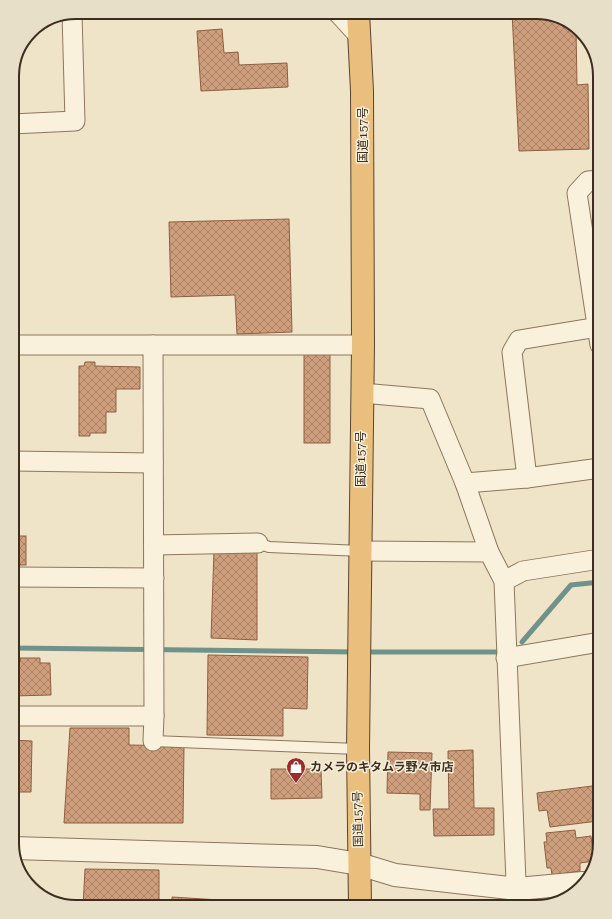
<svg xmlns="http://www.w3.org/2000/svg" width="612" height="919" font-family="'Roboto Serif','Noto Sans JP',serif">
<style>
.lines{fill:none;stroke-linecap:round;stroke-linejoin:round}
.stream{stroke:#6f938a;stroke-width:5}
.building{fill:url(#building-cross-hatch);stroke:#8d5f41}
.service-casing{stroke:#8d765c;stroke-width:12}
.minor-casing{stroke:#8d765c;stroke-width:21}
.tertiary-casing{stroke:#8d765c;stroke-width:24}
.trunk-casing{stroke:#5b4430;stroke-width:24}
.service{stroke:#faf1dc;stroke-width:10}
.minor{stroke:#faf1dc;stroke-width:19}
.tertiary{stroke:#faf1dc;stroke-width:22}
.trunk{stroke:#eabe7c;stroke-width:22}
.labels{text-anchor:middle;dominant-baseline:central;stroke-width:3;stroke-linejoin:round;paint-order:stroke}
.street-label{font-size:12px;fill:#3d2e20;stroke:#f7eed8}
.poi-label{font-size:12px;font-weight:bold;fill:#3d2e20;stroke:#f7eed8;text-anchor:start}
.rim{fill:none;stroke:#3d2e20;stroke-width:2}
</style>
<defs>
<pattern id="building-cross-hatch" width="8" height="8" patternUnits="userSpaceOnUse"><rect width="8" height="8" fill="#cf9f7d"/><path d="M0 0l8 8M0 8l8-8" fill="none" stroke="#a98266"/></pattern>
</defs>
<rect width="100%" height="100%" fill="#f0e4c8"/>
<g class="lines">
<g class="stream">
<polyline points="522,642 571,585 600,582"/>
<polyline points="12,648 355,652"/>
<polyline points="365,652 496,652"/>
</g>
</g>
<g class="building">
<polygon points="512,12 540,12 568,21 576,29 577,85 588,84 589,149 519,151"/>
<polygon points="222,29 224,53 238,52 239,65 287,63 288,87 201,91 197,31"/>
<polygon points="289,219 292,332 237,334 235,295 171,297 169,222"/>
<rect x="304" y="353" width="26" height="90"/>
<polygon points="85,362 95,362 95,366 140,367 140,389 116,389 116,412 106,412 106,433 90,433 90,436 79,436 79,366 84,366"/>
<rect x="12" y="536" width="14" height="29"/>
<polygon points="214,550 257,551 257,640 211,638"/>
<polygon points="208,655 308,657 307,709 283,708 283,736 207,735"/>
<polygon points="20,658 40,658 40,663 50,663 51,695 12,696 12,662 20,662"/>
<polygon points="70,728 129,728 129,745 184,746 183,823 64,823"/>
<polygon points="12,740 32,741 31,792 12,792"/>
<polygon points="473,750 474,808 494,808 494,835 434,836 433,809 449,809 448,751"/>
<polygon points="388,752 432,753 430,810 420,810 420,794 387,793"/>
<polygon points="271,769 321,769 322,798 271,799"/>
<polygon points="600,785 598,821 550,827 547,810 539,811 537,793"/>
<polygon points="575,830 576,838 591,836 594,861 580,863 580,871 552,875 551,868 547,868 544,842 547,842 546,833"/>
<polygon points="85,869 159,870 159,907 83,907"/>
<polygon points="172,897 330,907 172,907"/>
</g>
<g class="lines">
<defs>
<g id="service">
<polyline points="258,543 269,547 361,551"/>
<polyline points="153,741 358,749"/>
</g>
<g id="minor">
<polyline points="337,12 360,37"/>
<polyline points="12,124 75,121 72,14"/>
<polyline points="12,345 363,345"/>
<polyline points="153,345 154,716"/>
<polyline points="600,345 577,193 588,181 600,180"/>
<polyline points="362,393 430,399 465,483 527,478 600,468"/>
<polyline points="12,461 153,463"/>
<polyline points="527,478 512,352 519,340 598,327"/>
<polyline points="465,483 489,552 504,581 517,907"/>
<polyline points="154,545 258,543"/>
<polyline points="361,551 489,552"/>
<polyline points="12,577 154,578"/>
<polyline points="504,581 523,571 600,559"/>
<polyline points="506,658 600,642"/>
<polyline points="12,716 154,716 153,741"/>
</g>
<polyline id="tertiary" points="13,848 317,857 359,864 395,875 517,889 583,883"/>
<polyline id="trunk" points="358,12 362,91 363,345 358,749 360,907"/>
</defs>
<use href="#service" class="service-casing"/>
<use href="#minor" class="minor-casing"/>
<use href="#tertiary" class="tertiary-casing"/>
<use href="#trunk" class="trunk-casing"/>
<use href="#service" class="service"/>
<use href="#minor" class="minor"/>
<use href="#tertiary" class="tertiary"/>
<use href="#trunk" class="trunk"/>
</g>
<defs>
<symbol id="shop-pin" viewBox="-11 -11 22 30"><path d="M0 17L-7.5 6A9.5 9.5 0 1 1 7.5 6Z" fill="#9e2a2b" stroke="#f7eed8"/><path d="M-5-2.5h2.3a2.7 3.5 0 0 1 5.4 0H5L5.5 6h-11ZM-1.5-2.5h3a1.5 2.3 0 0 0-3 0Z" fill="#fff"/></symbol>
</defs>
<g fill-rule="evenodd">
<use href="#shop-pin" x="285" y="756" width="22" height="30"/>
</g>
<g class="labels">
<g class="street-label">
<text transform="translate(363 135) rotate(-90)">国道157号</text>
<text transform="translate(361 459) rotate(-90)">国道157号</text>
<text transform="translate(358 819) rotate(-91)">国道157号</text>
</g>
<g class="poi-label">
<text x="310" y="767">カメラのキタムラ野々市店</text>
</g>
</g>
<path d="M0 0H612V919H0ZM76 19H536A57 57 0 0 1 593 76V843A57 57 0 0 1 536 900H76A57 57 0 0 1 19 843V76A57 57 0 0 1 76 19Z" fill="#e8dfc9" fill-rule="evenodd"/>
<path class="rim" d="M76 19H536A57 57 0 0 1 593 76V843A57 57 0 0 1 536 900H76A57 57 0 0 1 19 843V76A57 57 0 0 1 76 19Z"/>
</svg>
